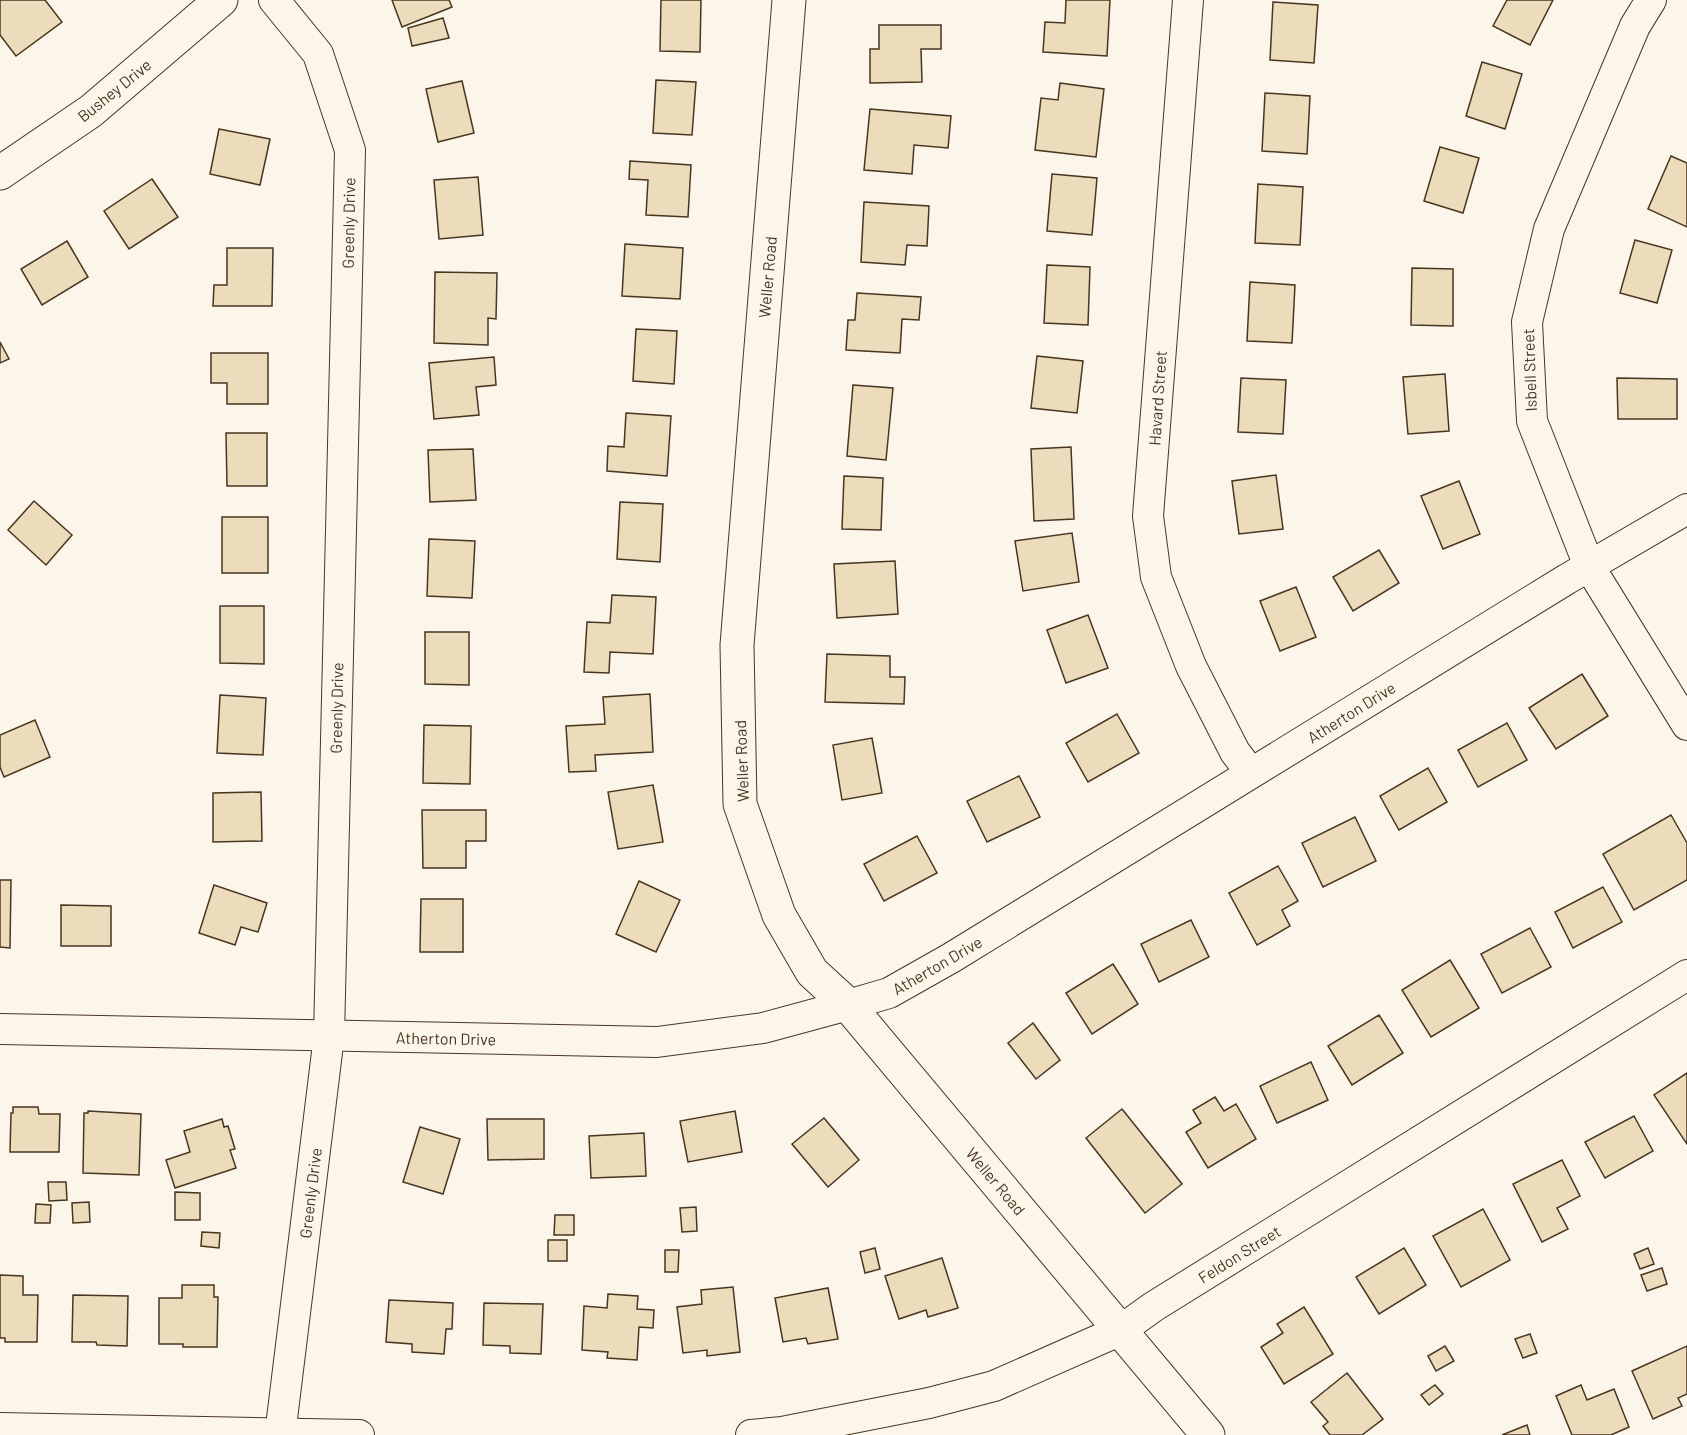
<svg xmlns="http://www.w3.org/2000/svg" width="1687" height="1435" font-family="Barlow,sans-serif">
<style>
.building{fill:#ecdcbc;stroke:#4a3520;stroke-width:1.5}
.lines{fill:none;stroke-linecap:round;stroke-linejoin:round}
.minor-casing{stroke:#4a3520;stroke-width:32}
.tertiary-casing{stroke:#4a3520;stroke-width:35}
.minor{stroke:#fbf6e9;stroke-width:30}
.tertiary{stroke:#fbf6e9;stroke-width:33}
.labels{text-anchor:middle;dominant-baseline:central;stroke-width:4.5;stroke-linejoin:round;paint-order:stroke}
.street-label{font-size:16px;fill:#4a3520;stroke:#fbf6e9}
</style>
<rect width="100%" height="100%" fill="#fbf6e9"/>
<g class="building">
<polygon points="0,0 45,0 62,22 16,56 0,35"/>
<polygon points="392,0 449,0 452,7 402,27"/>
<polygon points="661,0 701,0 700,52 660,51"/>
<polygon points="1066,0 1110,0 1107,56 1043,52 1045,22 1065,23"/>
<polygon points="1507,0 1553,0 1530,45 1493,26"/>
<polygon points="1273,2 1318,5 1314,63 1270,60"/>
<polygon points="443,18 449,38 412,46 408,28"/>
<polygon points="879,25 941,25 941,49 921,49 922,82 870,83 870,49 879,49"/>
<polygon points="1482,62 1522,74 1505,129 1466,116"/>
<polygon points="656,80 696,82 692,135 653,133"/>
<polygon points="462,81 474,133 438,142 426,89"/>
<polygon points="1060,83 1104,89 1096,157 1035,150 1041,98 1058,100"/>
<polygon points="1265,93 1310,96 1307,154 1262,151"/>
<polygon points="870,109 951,116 948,148 914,145 912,174 864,170"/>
<polygon points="219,129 270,139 260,185 210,174"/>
<polygon points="1440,147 1479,158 1463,213 1424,201"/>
<polygon points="1671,156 1687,163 1687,227 1648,209"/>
<polygon points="630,161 691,165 688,217 646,215 648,180 629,179"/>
<polygon points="1052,174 1097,178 1092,235 1047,231"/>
<polygon points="478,177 483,235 439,239 434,180"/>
<polygon points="152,179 178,217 129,249 104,211"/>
<polygon points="1258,184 1303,187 1300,245 1255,243"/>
<polygon points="864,202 929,206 927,246 907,245 905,265 861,262"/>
<polygon points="1635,240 1672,250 1657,303 1620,293"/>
<polygon points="67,241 88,277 42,305 21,269"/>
<polygon points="625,244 683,248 680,299 622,296"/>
<polygon points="227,248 273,248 272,306 213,306 214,285 227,285"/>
<polygon points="1047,265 1090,267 1088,325 1044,323"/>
<polygon points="1412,268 1453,269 1453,326 1411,325"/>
<polygon points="435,272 497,273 496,319 488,318 488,345 434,343"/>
<polygon points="1250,282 1295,285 1292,343 1247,341"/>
<polygon points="857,293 921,297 919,320 902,319 900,353 846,350 848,320 855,320"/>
<polygon points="636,329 677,331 674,384 633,381"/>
<polygon points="0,342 9,359 0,363"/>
<polygon points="211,353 268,353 268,404 227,404 227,383 211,383"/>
<polygon points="1037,356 1083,361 1077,413 1031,408"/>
<polygon points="494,357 496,385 476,387 479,415 434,419 429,363"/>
<polygon points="1445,374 1449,431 1408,434 1403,377"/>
<polygon points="1241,378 1286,380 1283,434 1238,432"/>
<polygon points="1617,378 1677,379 1677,419 1618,419"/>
<polygon points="853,385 893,388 886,460 847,456"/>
<polygon points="626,413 671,416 667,476 607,471 608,446 624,447"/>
<polygon points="226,433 267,433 267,486 227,486"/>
<polygon points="1071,447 1074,519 1034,521 1031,449"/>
<polygon points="473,449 476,500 430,502 428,450"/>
<polygon points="1276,475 1283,529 1239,534 1232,481"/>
<polygon points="844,476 883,478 881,530 842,529"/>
<polygon points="1459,481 1480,534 1443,549 1421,496"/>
<polygon points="34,501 72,535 46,565 8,530"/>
<polygon points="620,502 663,504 660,562 617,559"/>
<rect x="222" y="517" width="46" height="56"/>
<polygon points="1072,533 1079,582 1023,591 1015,541"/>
<polygon points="429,539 475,541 472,598 427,596"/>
<polygon points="1379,550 1399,583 1353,611 1333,577"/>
<polygon points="895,561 898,614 837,618 834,564"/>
<polygon points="1296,587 1316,637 1280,651 1260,601"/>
<polygon points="612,595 656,597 653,654 610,652 609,673 584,672 587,622 610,623"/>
<polygon points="220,606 264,606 264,664 220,663"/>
<polygon points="1088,615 1108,668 1066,683 1047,630"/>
<polygon points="425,632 469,632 469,685 425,684"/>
<polygon points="827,654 890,656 890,677 905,677 904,704 825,702"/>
<polygon points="1582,674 1608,716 1556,749 1529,708"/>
<polygon points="650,694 653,752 595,755 596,771 569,772 566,726 605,724 603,697"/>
<polygon points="220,695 266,698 263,755 217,753"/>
<polygon points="1117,714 1139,753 1088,782 1066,743"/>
<polygon points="35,720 50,757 4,777 0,767 0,735"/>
<polygon points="1507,723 1527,760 1478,787 1458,750"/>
<polygon points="424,725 471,726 470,784 423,783"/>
<polygon points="872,738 882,793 842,800 833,745"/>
<polygon points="1428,768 1447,802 1399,830 1380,796"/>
<polygon points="1019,776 1040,817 987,842 967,801"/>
<polygon points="653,785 663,842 618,849 608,792"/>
<polygon points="261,792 262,841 213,842 213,793"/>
<polygon points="422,810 486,810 486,841 466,841 466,868 423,868"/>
<polygon points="1671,815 1687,843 1687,880 1634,910 1603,854"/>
<polygon points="1355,817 1376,861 1323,887 1302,843"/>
<polygon points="917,836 937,873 884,901 864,864"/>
<polygon points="1278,866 1298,901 1282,910 1290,926 1257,945 1229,893"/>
<polygon points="0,880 11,880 10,948 0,947"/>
<polygon points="639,881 680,900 656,952 616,934"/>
<polygon points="214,885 267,903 258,932 241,927 235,945 199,933"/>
<polygon points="1603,887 1622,922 1573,948 1555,912"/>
<polygon points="421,899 463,899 463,952 420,952"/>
<polygon points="61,905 111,906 111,946 61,946"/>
<polygon points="1191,920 1209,957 1159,982 1141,944"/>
<polygon points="1530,928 1551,967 1502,993 1481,954"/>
<polygon points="1450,960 1479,1008 1431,1037 1402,990"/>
<polygon points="1113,964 1138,1004 1092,1034 1066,993"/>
<polygon points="1379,1015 1403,1053 1352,1085 1328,1046"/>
<polygon points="1033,1023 1060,1060 1036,1079 1008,1043"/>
<polygon points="1311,1062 1328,1100 1277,1123 1260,1086"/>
<polygon points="1687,1073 1687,1144 1654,1095"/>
<polygon points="1215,1097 1224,1111 1236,1104 1256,1139 1208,1168 1186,1132 1201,1123 1193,1110"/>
<polygon points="13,1107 38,1107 39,1114 60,1114 59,1152 10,1152 11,1113 13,1113"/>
<polygon points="1122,1109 1182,1184 1145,1213 1086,1138"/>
<polygon points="88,1111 141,1114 139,1175 83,1173 84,1113 88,1113"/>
<polygon points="735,1111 742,1152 688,1162 680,1121"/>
<polygon points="1634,1116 1653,1151 1605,1178 1585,1142"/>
<polygon points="824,1118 859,1160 828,1187 792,1144"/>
<polygon points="222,1119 224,1127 228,1126 235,1149 230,1150 236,1168 175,1188 166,1160 190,1152 184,1131"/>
<polygon points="487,1119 544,1119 544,1159 488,1160"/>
<polygon points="420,1127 460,1139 443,1194 403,1182"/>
<polygon points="644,1133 646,1176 591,1178 589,1136"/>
<polygon points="1562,1160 1580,1196 1557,1208 1568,1229 1542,1242 1513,1184"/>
<polygon points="48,1182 66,1182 67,1200 49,1201"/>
<polygon points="175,1192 200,1193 200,1220 175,1220"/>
<polygon points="89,1202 90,1222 73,1223 72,1203"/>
<polygon points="36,1204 51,1205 50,1223 35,1223"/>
<polygon points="696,1207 697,1231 682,1232 680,1208"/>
<polygon points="1483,1209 1510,1260 1461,1287 1433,1236"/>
<polygon points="555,1215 574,1215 574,1235 554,1235"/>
<polygon points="202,1232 220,1233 219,1248 201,1246"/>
<rect x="548" y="1240" width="19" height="21"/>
<polygon points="875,1248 880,1269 865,1273 860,1252"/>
<polygon points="1404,1248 1426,1285 1379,1314 1356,1277"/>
<polygon points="1648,1248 1654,1264 1640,1269 1634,1254"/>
<polygon points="665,1250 679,1250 678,1272 665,1272"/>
<polygon points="942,1258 958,1308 928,1317 926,1310 899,1319 885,1276"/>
<polygon points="1662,1268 1667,1284 1647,1291 1641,1275"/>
<polygon points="0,1275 23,1276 23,1295 38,1295 37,1342 5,1342 5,1338 0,1338"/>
<polygon points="182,1285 214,1285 214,1297 218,1297 217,1347 183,1347 183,1344 159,1344 159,1298 182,1298"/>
<polygon points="733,1287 740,1352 707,1356 707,1350 683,1353 677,1307 702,1304 701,1290"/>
<polygon points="828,1288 838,1339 808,1344 806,1338 783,1342 775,1298"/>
<polygon points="608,1294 638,1296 637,1309 654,1310 653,1328 639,1327 637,1360 607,1358 608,1352 582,1350 584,1306 607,1308"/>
<polygon points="73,1295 128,1296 127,1346 97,1345 96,1342 72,1342"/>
<polygon points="389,1300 453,1303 452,1329 446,1329 444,1354 412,1352 412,1344 386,1342"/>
<polygon points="484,1303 543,1304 541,1354 510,1353 510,1346 483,1345"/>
<polygon points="1304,1307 1333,1354 1284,1384 1261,1347 1283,1333 1277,1324"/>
<polygon points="1530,1334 1537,1353 1523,1358 1515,1339"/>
<polygon points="1445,1346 1454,1361 1436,1371 1428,1356"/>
<polygon points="1687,1346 1687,1394 1678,1398 1682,1406 1653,1419 1632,1371"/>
<polygon points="1347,1373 1383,1419 1362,1435 1330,1435 1323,1426 1328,1422 1311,1402"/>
<polygon points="1435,1385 1443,1394 1429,1405 1421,1395"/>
<polygon points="1581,1385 1587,1400 1614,1389 1629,1427 1611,1435 1572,1435 1556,1396"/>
<polygon points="1527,1425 1530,1435 1502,1435"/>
</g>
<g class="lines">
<defs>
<g id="minor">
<polyline points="274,0 318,54 350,150 329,1036 280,1435"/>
<polyline points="1188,0 1148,516 1156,577 1191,666 1235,752 1251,773"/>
<polyline points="1651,0 1635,26 1549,229 1527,322 1532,421 1589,566 1687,725"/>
<polyline points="0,1029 657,1042 763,1028 848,1005 889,993 951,958 1567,579 1687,509"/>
<polyline points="0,1428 359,1435"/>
<polyline points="751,1435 782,1432 929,1403 994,1386 1121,1330 1153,1307 1687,975"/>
</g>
<g id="tertiary">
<polyline points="789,0 737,645 740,804 779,915 812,972 848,1005 1208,1435"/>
<polyline points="0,173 91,111 221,0"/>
</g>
</defs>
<use href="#minor" class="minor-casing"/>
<use href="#tertiary" class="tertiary-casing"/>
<use href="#minor" class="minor"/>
<use href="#tertiary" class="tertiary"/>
</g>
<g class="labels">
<g class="street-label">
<text transform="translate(114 90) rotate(-39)">Bushey Drive</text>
<text transform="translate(348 223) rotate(-89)">Greenly Drive</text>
<text transform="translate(767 277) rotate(-85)">Weller Road</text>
<text transform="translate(1529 370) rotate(-92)">Isbell Street</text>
<text transform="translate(1157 398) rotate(-86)">Havard Street</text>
<text transform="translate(336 708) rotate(-89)">Greenly Drive</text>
<text transform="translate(1351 712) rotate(-32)">Atherton Drive</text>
<text transform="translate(741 761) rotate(-92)">Weller Road</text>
<text transform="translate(937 965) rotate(-30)">Atherton Drive</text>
<text transform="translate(446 1038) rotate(1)">Atherton Drive</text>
<text transform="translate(996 1181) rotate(50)">Weller Road</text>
<text transform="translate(310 1193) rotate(-83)">Greenly Drive</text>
<text transform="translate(1239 1254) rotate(-32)">Feldon Street</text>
</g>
</g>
</svg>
